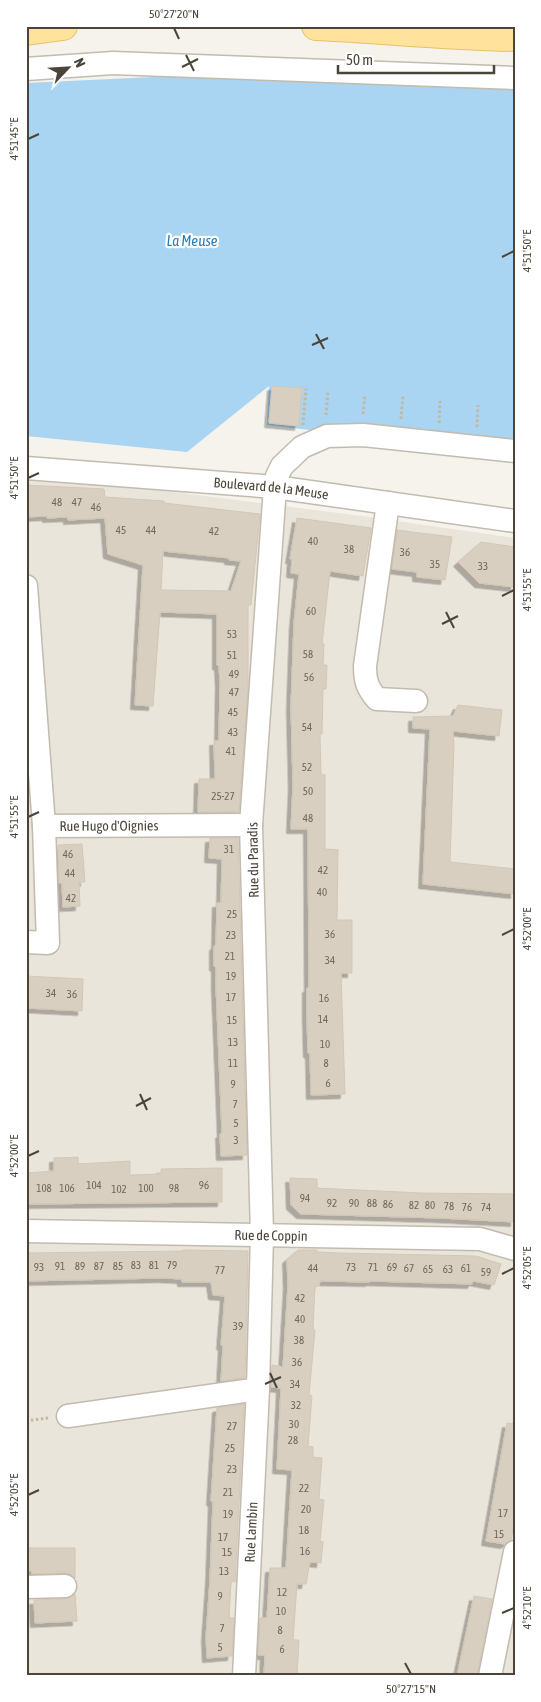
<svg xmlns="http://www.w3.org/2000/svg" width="541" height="1702" font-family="'Asap Condensed',sans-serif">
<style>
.residential{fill:#eae5da}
.water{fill:#a9d4f2}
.building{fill:#d8cfc1;stroke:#d3c7b4;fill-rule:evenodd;filter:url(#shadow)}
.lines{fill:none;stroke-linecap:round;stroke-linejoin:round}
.minor-casing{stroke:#c2bbae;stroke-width:25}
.major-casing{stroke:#e6c16a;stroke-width:30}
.path{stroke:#c4b79f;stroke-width:3;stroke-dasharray:2.5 2.5;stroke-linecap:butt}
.minor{stroke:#fff;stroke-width:22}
.major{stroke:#ffe39c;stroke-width:28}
.ticks{fill:none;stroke:#4b4439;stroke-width:2}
.labels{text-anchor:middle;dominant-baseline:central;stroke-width:4.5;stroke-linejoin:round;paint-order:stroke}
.number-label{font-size:11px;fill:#6e675b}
.street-label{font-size:14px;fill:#4b4439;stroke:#fff}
.water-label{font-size:15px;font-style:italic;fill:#2e7ab2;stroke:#fff}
.neatline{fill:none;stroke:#4b4439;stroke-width:2}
.ticks-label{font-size:12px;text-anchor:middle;fill:#4b4439}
</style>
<defs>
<filter id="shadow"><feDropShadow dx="-4.5" dy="4.5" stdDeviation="0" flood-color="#0004"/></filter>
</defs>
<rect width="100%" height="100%" fill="#f6f3ec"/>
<polygon class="residential" points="26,480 111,484 362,516 515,538 515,1676 26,1676"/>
<polygon class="water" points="195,75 515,88 515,454 267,425 269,386 187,452 26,436 26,83"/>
<g class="building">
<polygon points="272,386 302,388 299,426 269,423"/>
<path d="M26,485l78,4 1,8 59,4v2l96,11 -9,91h-3v84l-9,123h-41l1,-33h16l-1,-38h5l1,-59 -1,-16 -2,-1v-51l-57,-2 -7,94 -18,-1 8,-140 -35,-11 -3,-36 -37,2v-3l-21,1v-2l-21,1zM163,551l66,7v2l12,1 -10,30 -70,-1z"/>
<polygon points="297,518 371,528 363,576 330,571 322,644 324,644 323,665 327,665 326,689 323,689 322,734 320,734 321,774 325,775 325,849 338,850 337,920 352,920 352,973 341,973 345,1094 311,1095 310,1054 308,1053 307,1017 307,988 309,988 308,829 291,829 293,785 291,707 294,623 299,574 291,573 292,559 290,559"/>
<polygon points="397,530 452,537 445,580 417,577 417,572 392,569"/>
<polygon points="481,542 515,547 515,587 479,583 458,562"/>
<polygon points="458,705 502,710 499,736 453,731 454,745 450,862 515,869 515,894 423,884 430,729 413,728 413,717 453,716"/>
<polygon points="210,838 238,838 247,1155 221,1156 220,1134 222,1133 216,986 216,967 214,966 214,946 216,945 217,903 221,903 222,859 209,858"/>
<polygon points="82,844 85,882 79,882 80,906 63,907 62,883 59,883 58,845"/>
<polygon points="26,976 83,979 82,1011 26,1008"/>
<polygon points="78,1157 78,1164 130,1161 130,1175 161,1174 161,1169 222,1168 222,1202 26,1204 26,1173 54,1171 54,1158"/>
<polygon points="290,1178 317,1179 317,1188 421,1193 515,1194 515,1222 440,1218 301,1214 291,1205"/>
<polygon points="183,1250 248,1251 245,1378 221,1381 223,1346 221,1345 225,1296 213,1295 211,1282 182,1282 182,1279 163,1278 26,1281 26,1253 183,1251"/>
<polygon points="298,1250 317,1250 317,1252 341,1253 476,1256 501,1264 494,1285 473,1281 472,1284 370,1281 370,1282 320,1281 319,1286 315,1286 313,1329 315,1330 309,1395 312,1396 308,1446 313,1447 313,1457 322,1458 319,1499 324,1500 320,1541 323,1542 321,1563 310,1562 306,1584 297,1584 293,1640 299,1640 297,1676 264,1676 265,1655 258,1655 260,1618 267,1618 270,1568 286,1568 292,1470 277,1469 281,1388 271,1387 272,1365 283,1367 288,1285 287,1259"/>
<polygon points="244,1404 235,1582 231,1581 229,1618 234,1618 232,1656 207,1658 206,1637 210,1580 213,1502 211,1501 217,1408"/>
<polygon points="507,1423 515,1424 515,1520 511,1540 505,1544 486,1541"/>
<polygon points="26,1548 75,1548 75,1578 71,1574 65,1573 32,1574 31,1571 26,1571"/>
<polygon points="75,1594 77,1621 35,1623 34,1600 65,1599 71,1597"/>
<polygon points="474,1596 492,1599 477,1676 457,1676"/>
</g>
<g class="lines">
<defs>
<g id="minor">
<polyline points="26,69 113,63 515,78"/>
<path id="s1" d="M26,468l249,19 240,34"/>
<path d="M388,503l-23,163c0,14 2,22 12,33l39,2"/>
<polyline points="26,586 44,826"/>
<path id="s2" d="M26,942l22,1 -4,-117 207,-1"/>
<path id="s3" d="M26,1231l454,8 35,10"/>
<polyline points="68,1416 258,1389"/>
<polyline points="26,1587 65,1586"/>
<path id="s4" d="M244,1676l14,-287 4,-154 -11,-410 24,-338 2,-11 5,-10 20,-19 25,-11 36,-1 152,16"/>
<polyline points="490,1676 515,1552"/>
</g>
<g id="major">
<path d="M316,26c67,3 132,10 199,11"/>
<polyline points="26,31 63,26"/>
</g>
</defs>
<use href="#minor" class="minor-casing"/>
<use href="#major" class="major-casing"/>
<g class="path">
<polyline points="363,414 365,394"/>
<polyline points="326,415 328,391"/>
<polyline points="401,419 403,395"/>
<polyline points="439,423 440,401"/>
<polyline points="303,425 306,389"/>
<polyline points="477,427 478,405"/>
<polyline points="26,1421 48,1418"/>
</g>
<use href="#minor" class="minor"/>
<use href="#major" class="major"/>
</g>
<path class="ticks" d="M174,28l5,11M186,55l8,16M182,67l16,-8M28,139l11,-5M502,257l12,-6M316,334l8,15M312,345l16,-7M28,478l11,-5M502,596l12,-6M446,612l8,16M442,624l16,-8M28,817l11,-5M502,935l12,-6M140,1094l7,16M136,1106l15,-8M28,1156l11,-5M502,1274l12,-6M270,1373l7,15M265,1384l16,-7M28,1495l11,-5M502,1613l12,-5M405,1663l6,11"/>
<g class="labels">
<g class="number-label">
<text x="57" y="502">48</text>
<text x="77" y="502">47</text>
<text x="96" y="507">46</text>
<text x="121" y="530">45</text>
<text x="151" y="530">44</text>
<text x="214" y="531">42</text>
<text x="313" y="541">40</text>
<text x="349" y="549">38</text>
<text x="405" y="552">36</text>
<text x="435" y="564">35</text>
<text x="483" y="566">33</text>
<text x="311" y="611">60</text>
<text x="232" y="634">53</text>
<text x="308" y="654">58</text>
<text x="232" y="655">51</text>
<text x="234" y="674">49</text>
<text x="309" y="677">56</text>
<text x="234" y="692">47</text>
<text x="233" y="712">45</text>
<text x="307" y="727">54</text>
<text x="233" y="732">43</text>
<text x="231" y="751">41</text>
<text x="307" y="767">52</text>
<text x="308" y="791">50</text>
<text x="223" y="796">25-27</text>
<text x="308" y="818">48</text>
<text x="229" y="849">31</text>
<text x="68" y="854">46</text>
<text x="323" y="870">42</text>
<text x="70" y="873">44</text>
<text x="322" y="892">40</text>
<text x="71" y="898">42</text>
<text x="232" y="914">25</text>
<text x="330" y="934">36</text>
<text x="231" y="935">23</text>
<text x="230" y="956">21</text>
<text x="330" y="960">34</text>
<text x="231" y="976">19</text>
<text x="51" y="993">34</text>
<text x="72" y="994">36</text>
<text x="231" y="997">17</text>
<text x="324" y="998">16</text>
<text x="323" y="1019">14</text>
<text x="232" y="1020">15</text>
<text x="233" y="1042">13</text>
<text x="325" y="1044">10</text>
<text x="233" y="1063">11</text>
<text x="326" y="1063">8</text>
<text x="328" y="1083">6</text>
<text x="233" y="1084">9</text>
<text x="235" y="1104">7</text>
<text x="236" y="1123">5</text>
<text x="236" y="1140">3</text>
<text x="94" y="1185">104</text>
<text x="204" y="1185">96</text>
<text x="44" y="1188">108</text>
<text x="67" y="1188">106</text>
<text x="146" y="1188">100</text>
<text x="174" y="1188">98</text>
<text x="119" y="1189">102</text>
<text x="305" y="1198">94</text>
<text x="332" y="1203">92</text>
<text x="354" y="1203">90</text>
<text x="372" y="1203">88</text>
<text x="388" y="1204">86</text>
<text x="414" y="1205">82</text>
<text x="430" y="1205">80</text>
<text x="449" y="1206">78</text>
<text x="467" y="1207">76</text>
<text x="486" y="1207">74</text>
<text x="136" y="1265">83</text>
<text x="154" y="1265">81</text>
<text x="172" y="1265">79</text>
<text x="60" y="1266">91</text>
<text x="80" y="1266">89</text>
<text x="99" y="1266">87</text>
<text x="118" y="1266">85</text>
<text x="39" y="1267">93</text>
<text x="351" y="1267">73</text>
<text x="373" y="1267">71</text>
<text x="392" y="1267">69</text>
<text x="313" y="1268">44</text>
<text x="409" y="1268">67</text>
<text x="466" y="1268">61</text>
<text x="428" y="1269">65</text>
<text x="448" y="1269">63</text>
<text x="220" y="1270">77</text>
<text x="486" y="1272">59</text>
<text x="300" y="1298">42</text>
<text x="300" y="1319">40</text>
<text x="238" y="1326">39</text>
<text x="299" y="1340">38</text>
<text x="297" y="1362">36</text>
<text x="295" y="1384">34</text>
<text x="296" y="1405">32</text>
<text x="294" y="1424">30</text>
<text x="232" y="1426">27</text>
<text x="293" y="1440">28</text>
<text x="230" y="1448">25</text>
<text x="232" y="1469">23</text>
<text x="304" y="1488">22</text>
<text x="228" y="1492">21</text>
<text x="306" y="1509">20</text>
<text x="503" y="1513">17</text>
<text x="228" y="1514">19</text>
<text x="304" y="1530">18</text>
<text x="499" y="1534">15</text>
<text x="223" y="1537">17</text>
<text x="305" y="1551">16</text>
<text x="227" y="1552">15</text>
<text x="224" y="1571">13</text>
<text x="282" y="1592">12</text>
<text x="220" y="1596">9</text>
<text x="281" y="1611">10</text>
<text x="222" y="1628">7</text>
<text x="280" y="1630">8</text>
<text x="220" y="1647">5</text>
<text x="282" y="1649">6</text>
</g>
<g class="street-label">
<text stroke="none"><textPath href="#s1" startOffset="246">Boulevard de la Meuse</textPath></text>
<text stroke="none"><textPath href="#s2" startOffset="204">Rue Hugo d'Oignies</textPath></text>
<text transform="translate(253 860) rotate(-91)">Rue du Paradis</text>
<text stroke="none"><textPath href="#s3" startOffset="245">Rue de Coppin</textPath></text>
<text stroke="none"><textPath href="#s4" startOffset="144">Rue Lambin</textPath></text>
</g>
<g class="water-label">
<text x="192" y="240">La Meuse</text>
</g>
</g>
<rect width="541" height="1702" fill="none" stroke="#ffffff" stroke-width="55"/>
<g transform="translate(68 68) rotate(65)" stroke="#ffffff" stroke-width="4" paint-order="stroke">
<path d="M0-4L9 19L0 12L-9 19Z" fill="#4b4439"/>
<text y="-8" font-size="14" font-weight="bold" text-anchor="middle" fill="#4b4439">N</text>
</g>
<path d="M338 65v8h156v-8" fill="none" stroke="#4b4439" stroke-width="2.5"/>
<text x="346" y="65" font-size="15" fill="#4b4439" stroke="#ffffff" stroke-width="4" paint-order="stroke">50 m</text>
<rect x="28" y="28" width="486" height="1646" class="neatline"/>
<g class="ticks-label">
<text x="174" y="18">50°27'20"N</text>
<text transform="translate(14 139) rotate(-90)" y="4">4°51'45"E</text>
<text transform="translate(527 251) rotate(-90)" y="4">4°51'50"E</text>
<text transform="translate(14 478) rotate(-90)" y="4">4°51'50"E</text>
<text transform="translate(527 590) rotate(-90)" y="4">4°51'55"E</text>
<text transform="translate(14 817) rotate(-90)" y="4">4°51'55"E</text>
<text transform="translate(527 929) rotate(-90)" y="4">4°52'00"E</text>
<text transform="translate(14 1156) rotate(-90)" y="4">4°52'00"E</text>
<text transform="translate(527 1268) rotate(-90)" y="4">4°52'05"E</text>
<text transform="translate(14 1495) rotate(-90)" y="4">4°52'05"E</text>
<text transform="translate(527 1608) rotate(-90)" y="4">4°52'10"E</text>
<text x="411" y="1693">50°27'15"N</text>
</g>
</svg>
